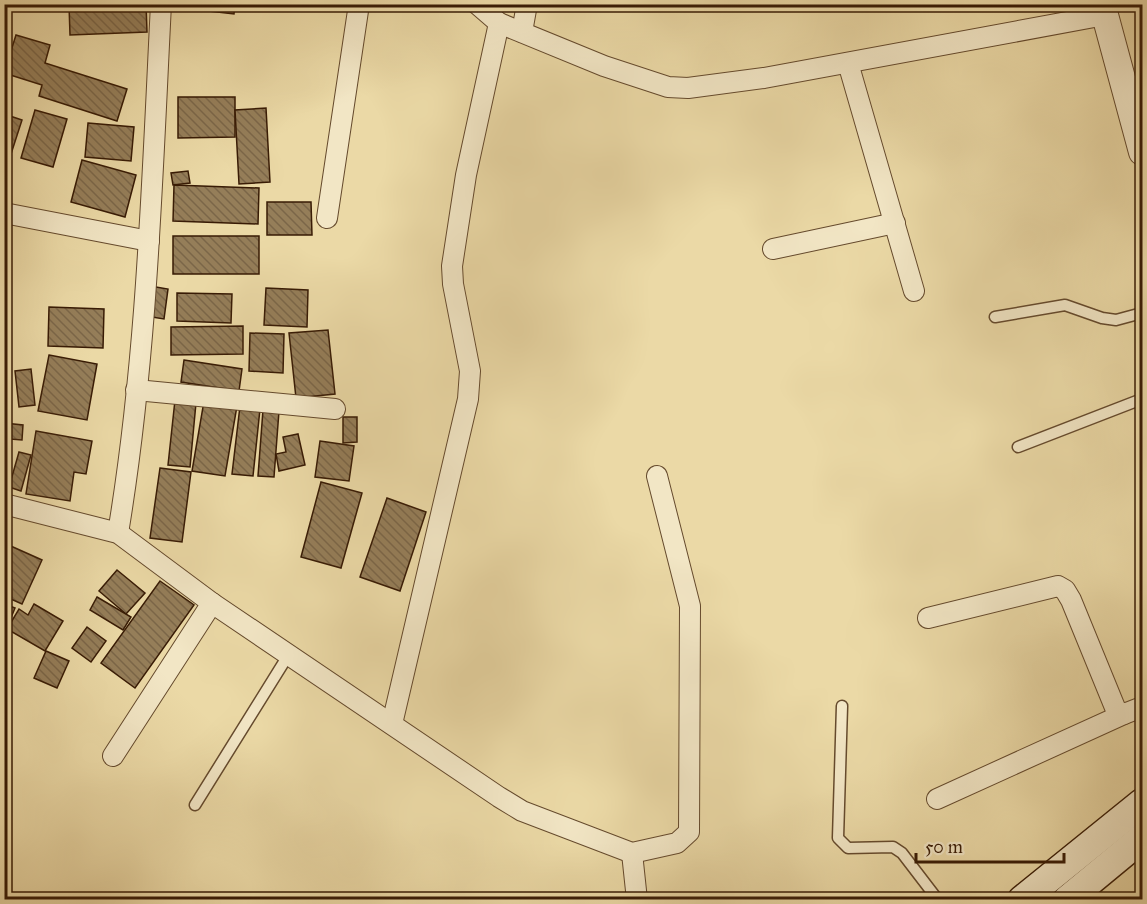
<svg xmlns="http://www.w3.org/2000/svg" width="1147" height="904" font-family="'IM FELL Great Primer',serif">
<style>
.building{fill:url(#building-back-hatch);stroke:#381b05;stroke-width:1.5}
.lines{fill:none;stroke-linecap:round;stroke-linejoin:round}
.service-casing{stroke:#654a2d;stroke-width:13}
.minor-casing{stroke:#654a2d;stroke-width:22}
.tertiary-casing{stroke:#654a2d;stroke-width:28}
.secondary-casing{stroke:#381b05;stroke-width:31}
.service{stroke:#f2e6c5;stroke-width:10}
.minor{stroke:#f2e6c5;stroke-width:20}
.tertiary{stroke:#f2e6c5;stroke-width:26}
.secondary{stroke:#f2e6c5;stroke-width:28}
</style>
<defs>
<pattern id="building-back-hatch" width="6" height="6" patternUnits="userSpaceOnUse" patternTransform="scale(1.5)"><rect width="6" height="6" fill="#957e59"/><path d="M-1 5l2 2M0 0l6 6M5-1l2 2" fill="none" stroke="#7b6648"/></pattern>
</defs>
<rect width="100%" height="100%" fill="#ebd9a6"/>
<filter id="stains"><feTurbulence type="fractalNoise" baseFrequency=".00333" numOctaves="4"/><feColorMatrix values="0 0 0 0 .2 0 0 0 0 .09 0 0 0 0 .02 0 0 0 .5 -.17"/></filter>
<radialGradient id="worn" r=".72"><stop offset=".6" stop-color="#630" stop-opacity="0"/><stop offset="1" stop-color="#630" stop-opacity=".3"/></radialGradient>
<g class="building">
<polygon points="146,4 147,32 70,35 69,5"/>
<polygon points="174,4 235,4 234,14 174,7"/>
<polygon points="16,35 50,45 45,63 127,89 117,121 39,96 42,85 4,73"/>
<polygon points="178,97 235,97 235,137 178,138"/>
<polygon points="266,108 270,182 239,184 235,110"/>
<polygon points="35,110 67,119 53,167 21,158"/>
<polygon points="4,114 22,120 10,157 4,155"/>
<polygon points="88,123 134,127 131,161 85,157"/>
<polygon points="82,160 136,175 125,217 71,202"/>
<polygon points="188,171 190,183 173,185 171,173"/>
<polygon points="174,185 259,188 258,224 173,221"/>
<polygon points="267,202 311,202 312,235 267,235"/>
<rect x="173" y="236" width="86" height="38"/>
<polygon points="150,286 168,289 164,319 145,316"/>
<polygon points="266,288 308,290 307,327 264,325"/>
<polygon points="177,293 232,294 231,323 177,321"/>
<polygon points="49,307 104,309 103,348 48,346"/>
<polygon points="243,326 243,354 171,355 171,327"/>
<polygon points="328,330 335,394 296,398 289,333"/>
<polygon points="250,333 284,334 283,373 249,371"/>
<polygon points="49,355 97,364 87,420 38,411"/>
<polygon points="184,360 242,369 239,391 181,382"/>
<polygon points="31,369 35,405 19,407 15,371"/>
<polygon points="175,400 196,403 190,467 168,465"/>
<polygon points="204,401 237,406 225,476 192,471"/>
<polygon points="240,406 260,409 253,476 232,474"/>
<polygon points="263,410 279,411 274,477 258,476"/>
<polygon points="343,417 357,417 357,442 343,443"/>
<polygon points="4,423 23,425 22,440 10,439 6,479"/>
<polygon points="36,431 92,441 86,474 74,472 70,501 26,494"/>
<polygon points="298,434 305,465 279,471 276,454 286,452 283,437"/>
<polygon points="320,441 354,446 349,481 315,477"/>
<polygon points="19,452 31,455 21,491 9,487"/>
<polygon points="160,468 191,472 182,542 150,538"/>
<polygon points="321,482 362,493 341,568 301,557"/>
<polygon points="387,498 426,512 400,591 360,577"/>
<polygon points="4,543 42,560 22,604 4,596"/>
<polygon points="117,570 145,593 126,614 99,591"/>
<polygon points="160,581 194,605 135,688 101,663"/>
<polygon points="97,597 131,617 123,630 90,610"/>
<polygon points="4,604 15,608 6,630 4,629"/>
<polygon points="34,604 63,621 45,651 7,629 19,609 28,615"/>
<polygon points="87,627 106,641 91,662 72,648"/>
<polygon points="46,651 69,661 57,688 34,678"/>
</g>
<g class="lines">
<defs>
<g id="service">
<polyline points="995,317 1065,305 1102,318 1116,320 1142,313"/>
<polyline points="1018,447 1142,399"/>
<polyline points="842,706 838,838 848,848 893,847 902,853 938,900"/>
<polyline points="195,805 289,654"/>
</g>
<g id="minor">
<polyline points="477,4 499,23 604,66 668,87 688,88 764,78 1105,15"/>
<polyline points="522,32 527,4"/>
<polyline points="848,63 914,291"/>
<polyline points="4,213 149,241"/>
<polyline points="327,218 359,4"/>
<polyline points="773,249 895,223"/>
<polyline points="136,390 335,409"/>
<polyline points="4,504 118,533 212,603 499,797 522,811 632,853 677,843 689,832 690,606 657,476"/>
<path d="M118,533c29,-174 34,-352 43,-529"/>
<polyline points="928,618 1058,586 1065,590 1071,600 1116,710 1124,714 1142,707"/>
<polyline points="392,724 468,399 470,371 453,284 452,266 466,175 499,23"/>
<polyline points="113,756 212,603"/>
<polyline points="937,799 1124,714"/>
<polyline points="632,853 637,900"/>
</g>
<polyline id="tertiary" points="1102,4 1142,152"/>
<g id="secondary">
<polyline points="1022,900 1142,803"/>
<polyline points="1067,900 1142,838"/>
</g>
</defs>
<use href="#service" class="service-casing"/>
<use href="#minor" class="minor-casing"/>
<use href="#tertiary" class="tertiary-casing"/>
<use href="#secondary" class="secondary-casing"/>
<use href="#service" class="service"/>
<use href="#minor" class="minor"/>
<use href="#tertiary" class="tertiary"/>
<use href="#secondary" class="secondary"/>
</g>
<rect width="1147" height="904" fill="none" stroke="#ebd9a6" stroke-width="24"/>
<rect x="6" y="6" width="1135" height="892" fill="none" stroke="#381b05" stroke-width="3"/>
<rect x="12" y="12" width="1123" height="880" fill="none" stroke="#381b05" stroke-width="1.5"/>
<path d="M916 853v9h148v-9" fill="none" stroke="#381b05" stroke-width="3"/>
<text x="925" y="853" font-size="18" fill="#381b05" stroke="#f2e6c5" stroke-width="4.5" paint-order="stroke">50 m</text>
<rect width="100%" height="100%" filter="url(#stains)"/>
<rect width="100%" height="100%" fill="url(#worn)"/>
</svg>
